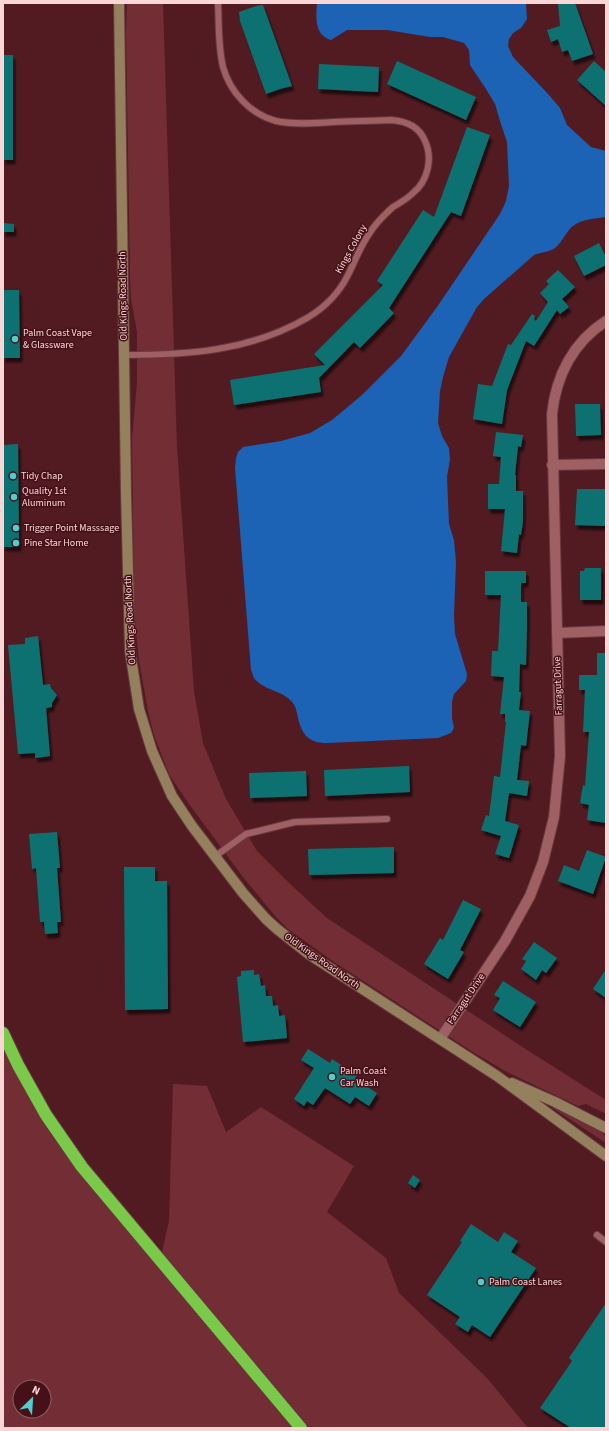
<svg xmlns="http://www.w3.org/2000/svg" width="609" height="1431" font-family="'Source Sans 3',sans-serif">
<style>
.green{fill:#732d35;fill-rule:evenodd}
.water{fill:#1c62b5}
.building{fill:#0b7171;filter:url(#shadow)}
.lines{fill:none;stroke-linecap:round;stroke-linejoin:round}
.lane-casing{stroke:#683840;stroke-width:8}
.street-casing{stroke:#683840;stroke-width:12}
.secondary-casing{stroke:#683840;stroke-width:12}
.highway-casing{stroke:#683840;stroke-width:14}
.lane{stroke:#9f6064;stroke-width:6}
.street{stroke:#9f6064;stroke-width:10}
.secondary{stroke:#94805c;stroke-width:10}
.highway{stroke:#7ac94b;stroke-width:12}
.poi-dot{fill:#52cdce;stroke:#461018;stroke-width:1.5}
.labels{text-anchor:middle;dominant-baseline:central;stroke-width:3;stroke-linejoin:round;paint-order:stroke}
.street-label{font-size:10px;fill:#fad6d7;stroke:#461018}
.poi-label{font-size:10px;fill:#fad6d7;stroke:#461018;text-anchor:start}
</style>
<defs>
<filter id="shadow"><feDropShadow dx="2.5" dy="4.5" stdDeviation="1" flood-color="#0009"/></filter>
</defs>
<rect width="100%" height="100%" fill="#521b22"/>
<g class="green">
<polygon points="127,3 163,3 177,447 194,691 203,743 226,799 257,851 288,882 327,918 524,1048 606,1100 606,1114 586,1104 578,1106 507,1072 476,1054 334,962 288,929 276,917 243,877 189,804 169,774 154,735 148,711 139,661 136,632 134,601 132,438 137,383 137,332 131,299 130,276 126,31"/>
<path d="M3,1044l32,61 260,323h-292zM20,1387h24v24h-24z"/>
<polygon points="173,1084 207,1086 226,1132 261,1107 354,1166 327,1212 386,1258 399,1293 487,1378 528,1428 310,1428 162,1252 169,1221"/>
<polygon points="548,1102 600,1130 606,1137 606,1143 548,1105"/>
</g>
<path class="water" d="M317,3h209l1,16 -6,9 -8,5 -4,6 -1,7 5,11 36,38 11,13 7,17 24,22 15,4v66c-13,2 -28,2 -37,13 -5,6 -8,13 -14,18 -5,4 -14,4 -21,7l-50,44 -7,8 -28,50 -6,20 -3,14 -2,32 4,13 7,12 1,11 -3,18 2,47 5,16 2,22 -2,53 1,19 12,40 -1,7 -12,13 -2,8v16l2,10 -3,5 -13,5 -111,5c-18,0 -25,-8 -29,-25 -1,-5 -2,-11 -5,-15 -10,-13 -29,-12 -39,-25 -1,-2 -2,-6 -3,-8l-16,-202 1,-10 2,-6 5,-5 38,-6 29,-8 22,-13 30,-25 39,-39 36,-49 63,-93 6,-13 3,-15 -2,-44 -7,-21 -5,-17 -9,-15 -16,-24 -1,-15 -5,-7 -21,-6h-13l-43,-7h-40l-16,10c-17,-5 -15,-23 -14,-37z"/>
<g class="building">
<polygon points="558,3 575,3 593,54 572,61 568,50 562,52 558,39 551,42 547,30 560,26"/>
<polygon points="263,5 292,86 280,89 266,94 240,21 239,12 256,6"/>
<rect x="3" y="55" width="10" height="105"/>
<polygon points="397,61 476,97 466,120 387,84"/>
<polygon points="594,61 606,72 606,106 577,80"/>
<polygon points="319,64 379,67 378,92 318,89"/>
<polygon points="467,127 490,135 461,216 451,212 389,308 394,313 360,348 354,342 319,378 321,392 234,405 230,380 325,365 314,354 383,285 377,281 423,210 434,217"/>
<polygon points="3,223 14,224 14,232 3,232"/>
<polygon points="599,243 606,257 606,265 584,276 574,256"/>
<polygon points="558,270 575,287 562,299 569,307 560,314 557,310 534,346 526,341 507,390 502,424 473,419 478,384 492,386 508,344 511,345 532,314 535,316 534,319 536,321 548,302 540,293 549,284 546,281"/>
<polygon points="3,290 19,290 20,358 3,358"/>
<polygon points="575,404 600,404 601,435 576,436"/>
<polygon points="496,432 523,435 521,447 518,446 515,475 516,475 516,491 523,491 523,521 521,535 519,534 517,553 501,551 505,509 488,509 488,484 499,484 501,457 493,456"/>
<polygon points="18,444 19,547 3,547 3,445"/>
<polygon points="577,489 606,489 606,526 575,525"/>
<polygon points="585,568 601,568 601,600 580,600 580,571 584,571"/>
<polygon points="485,571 526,571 526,583 521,583 521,602 527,602 527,626 526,665 520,664 519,692 521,692 519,710 530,711 526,746 521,745 517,780 529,781 527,796 509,793 505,821 519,825 509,858 495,854 501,836 481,830 486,815 489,816 494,776 500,777 506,722 505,722 505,714 500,714 504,677 491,676 492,651 498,651 501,595 485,595"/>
<polygon points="38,636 43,685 50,684 51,688 57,695 52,703 52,707 46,708 50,756 35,758 35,753 18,754 8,645 25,644 25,638"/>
<polygon points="597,653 606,653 606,823 587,820 589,805 580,803 583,785 585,786 589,732 583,732 585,690 579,690 579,675 597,675"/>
<polygon points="409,766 410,792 325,796 324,770"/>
<polygon points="306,771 307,796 250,798 249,773"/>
<polygon points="57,832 60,868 57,868 61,922 57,922 58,933 45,934 44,922 40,922 36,868 32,869 29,834"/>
<polygon points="394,847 394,873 309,875 308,849"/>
<polygon points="587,850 606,857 593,894 558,881 564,865 579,871"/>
<polygon points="124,867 155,867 155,881 167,881 168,1009 125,1010"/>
<polygon points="463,900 481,909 460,950 464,952 448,979 424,964 440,938 443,940"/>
<polygon points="534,942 557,958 546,973 542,970 536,980 521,969 526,961 522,959"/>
<polygon points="606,969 606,998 593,989"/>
<polygon points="254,970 254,975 259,974 261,986 265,985 266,996 272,996 273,1006 278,1005 279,1016 285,1015 287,1038 243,1042 237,977 241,976 241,971"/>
<polygon points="503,981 536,1002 520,1027 493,1010 500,998 494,995"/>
<polygon points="308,1049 330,1063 332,1059 357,1075 355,1079 377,1093 369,1106 355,1097 350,1104 325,1088 313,1105 307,1101 304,1106 294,1099 314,1068 301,1060"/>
<polygon points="413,1175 420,1180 415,1188 408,1183"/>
<polygon points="471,1224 498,1242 504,1232 518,1241 511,1252 536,1268 490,1337 472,1325 468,1332 455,1324 460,1317 427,1295 462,1242 460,1241"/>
<polygon points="606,1303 606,1428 571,1428 540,1408 572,1361 569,1358"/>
</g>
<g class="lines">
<defs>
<g id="lane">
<path d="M124,355c64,0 126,-4 183,-37 17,-10 32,-25 41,-43 7,-14 12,-28 21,-41 6,-10 15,-19 24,-27 7,-4 14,-8 20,-14 15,-12 20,-35 12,-52 -6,-15 -19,-20 -34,-21 -19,1 -38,1 -58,2 -18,1 -39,3 -57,-1 -26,-7 -46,-29 -53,-54 -5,-21 -4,-43 -5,-64"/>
<polyline points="214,857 246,834 295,822 387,819"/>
<polyline points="597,1235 606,1242"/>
</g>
<g id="street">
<polyline points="552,465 606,464"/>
<polyline points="557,633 606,631"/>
<path d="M440,1039l65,-98 25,-45 13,-34 11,-45 6,-61 -8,-342c4,-38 21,-72 54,-93"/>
</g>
<g id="secondary">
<polyline points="119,3 126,493 130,651 139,709 152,751 172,796 192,826 243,893 266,919 277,929 310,955 497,1076 606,1156"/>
<polyline points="512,1083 555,1102 606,1128"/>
</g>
<polyline id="highway" points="3,1033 18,1065 46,1115 82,1167 301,1428"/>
</defs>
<use href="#lane" class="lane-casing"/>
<use href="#street" class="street-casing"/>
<use href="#secondary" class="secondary-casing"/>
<use href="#highway" class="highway-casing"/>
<use href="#lane" class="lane"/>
<use href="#street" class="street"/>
<use href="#secondary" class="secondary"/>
<use href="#highway" class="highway"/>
</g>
<g class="poi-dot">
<circle cx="15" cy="339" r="4"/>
<circle cx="13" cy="476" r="4"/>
<circle cx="14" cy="497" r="4"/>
<circle cx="16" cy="528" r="4"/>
<circle cx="16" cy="543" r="4"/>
<circle cx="332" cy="1077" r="4"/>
<circle cx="481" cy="1282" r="4"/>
</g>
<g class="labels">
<g class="street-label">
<text transform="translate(351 249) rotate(-61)">Kings Colony</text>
<text transform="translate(123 296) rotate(-91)">Old Kings Road North</text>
<text transform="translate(130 620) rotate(-93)">Old Kings Road North</text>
<text transform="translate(558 686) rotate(-92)">Farragut Drive</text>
<text transform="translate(322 961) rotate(35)">Old Kings Road North</text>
<text transform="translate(466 999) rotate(-56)">Farragut Drive</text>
</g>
<g class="poi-label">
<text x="23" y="333">Palm Coast Vape<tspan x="23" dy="12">&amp; Glassware</tspan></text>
<text x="21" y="476">Tidy Chap</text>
<text x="22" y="491">Quality 1st<tspan x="22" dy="12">Aluminum</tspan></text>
<text x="24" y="528">Trigger Point Masssage</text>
<text x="24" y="543">Pine Star Home</text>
<text x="340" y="1071">Palm Coast<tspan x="340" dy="12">Car Wash</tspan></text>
<text x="489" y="1282">Palm Coast Lanes</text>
</g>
</g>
<rect width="609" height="1431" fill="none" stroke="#fad6d7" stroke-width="8"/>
<g transform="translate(32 1399) rotate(25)"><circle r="19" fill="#461018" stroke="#8e5f64"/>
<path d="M0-3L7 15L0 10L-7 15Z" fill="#52cdce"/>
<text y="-6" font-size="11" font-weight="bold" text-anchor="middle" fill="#fad6d7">N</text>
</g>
</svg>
